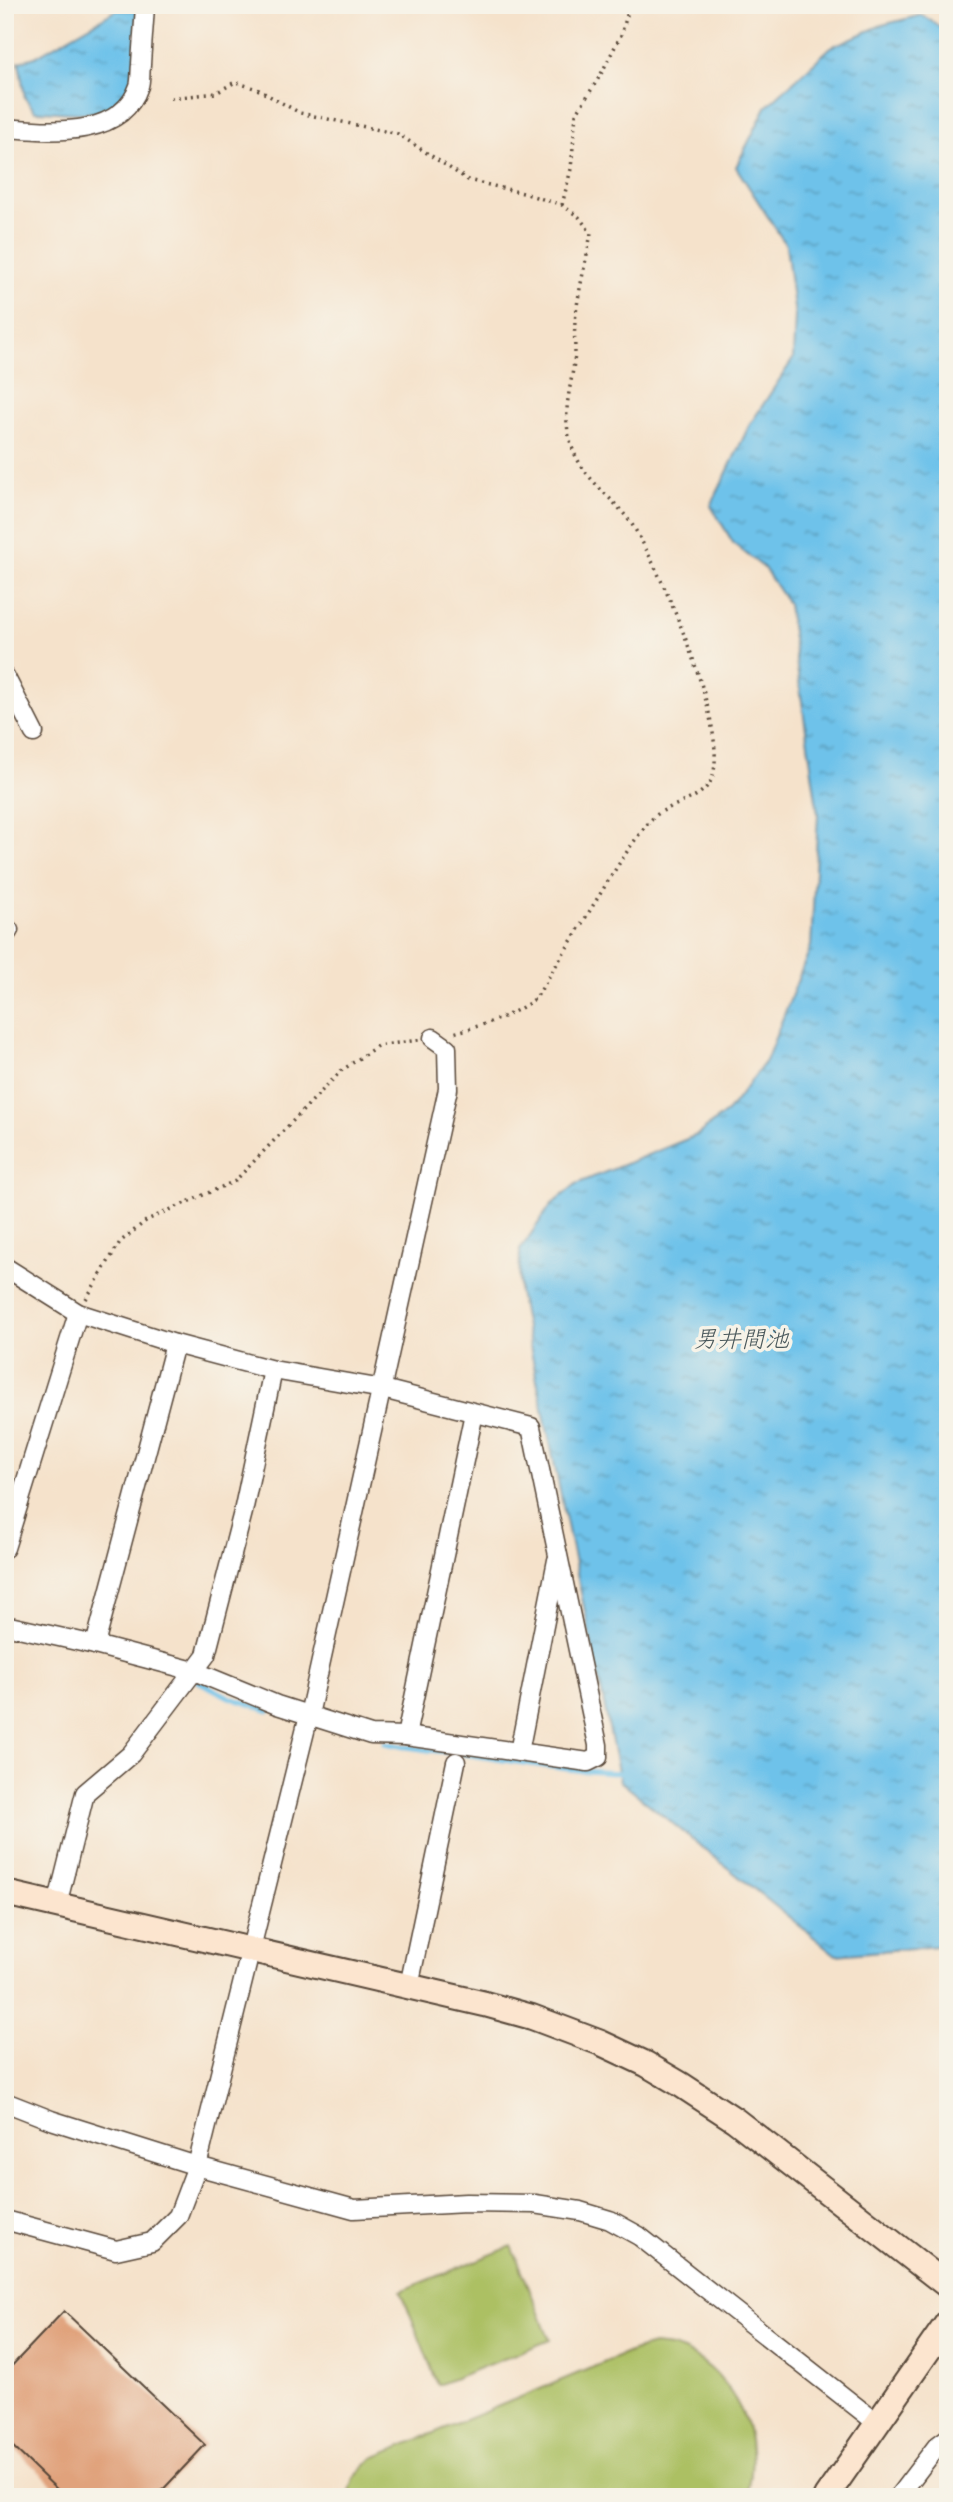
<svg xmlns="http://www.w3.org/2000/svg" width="953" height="2502" font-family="'Indie Flower','Klee One',sans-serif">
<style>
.pitch{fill:#acc064;stroke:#747541;stroke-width:2}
.water{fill:url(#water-ripples);stroke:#547684;stroke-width:2}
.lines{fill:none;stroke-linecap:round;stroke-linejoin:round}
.stream{stroke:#6ec2ea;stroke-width:5}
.building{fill:#e0a27b}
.street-casing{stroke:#574638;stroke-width:21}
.secondary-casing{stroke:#574638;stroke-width:28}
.path{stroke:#574638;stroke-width:3.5;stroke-dasharray:2 5;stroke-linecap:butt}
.street{stroke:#fff;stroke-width:18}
.secondary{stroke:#fce5cf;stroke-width:24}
.labels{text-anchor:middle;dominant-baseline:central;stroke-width:7;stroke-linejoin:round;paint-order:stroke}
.water-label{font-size:24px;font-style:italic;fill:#4a585b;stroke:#f7f3e8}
</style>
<defs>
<pattern id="water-ripples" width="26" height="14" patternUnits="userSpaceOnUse" patternTransform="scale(1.75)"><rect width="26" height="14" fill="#6ec2ea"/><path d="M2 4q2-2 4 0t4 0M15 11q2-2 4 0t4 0" fill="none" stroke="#5c9ebd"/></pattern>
</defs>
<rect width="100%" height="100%" fill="#f7f3e8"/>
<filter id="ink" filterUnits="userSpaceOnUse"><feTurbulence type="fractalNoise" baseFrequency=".0143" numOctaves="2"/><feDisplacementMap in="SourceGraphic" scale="14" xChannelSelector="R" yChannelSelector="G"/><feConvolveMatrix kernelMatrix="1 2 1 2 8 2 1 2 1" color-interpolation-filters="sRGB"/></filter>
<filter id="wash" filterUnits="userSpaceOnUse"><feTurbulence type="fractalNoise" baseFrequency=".00686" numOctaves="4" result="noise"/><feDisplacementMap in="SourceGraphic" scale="28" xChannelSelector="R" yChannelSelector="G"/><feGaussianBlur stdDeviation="1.57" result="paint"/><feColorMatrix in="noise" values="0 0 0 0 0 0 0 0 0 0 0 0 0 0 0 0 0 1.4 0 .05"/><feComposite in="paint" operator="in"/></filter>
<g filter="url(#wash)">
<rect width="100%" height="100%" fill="#f5e2cb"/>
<g class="pitch">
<polygon points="512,2246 550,2340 438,2385 401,2291"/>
<path d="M653,2345c7,1 16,1 22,3 40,12 73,59 76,100 2,17 0,32 -4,49h-399l6,-19 19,-20 259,-107z"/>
</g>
<g class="water">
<path d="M117,10h20c-2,35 6,95 -41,102 -19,3 -41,-1 -61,-1l-10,-13 -6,-36 16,-5z"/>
<polygon points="922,15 948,32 948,1945 836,1955 620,1781 519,1293 520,1250 551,1205 576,1184 697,1135 728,1111 766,1061 811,946 818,814 788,604 764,568 734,544 711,506 749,426 793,359 795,316 786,245 736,167 766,107 831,47 882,25"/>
</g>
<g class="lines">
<g class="stream">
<polyline points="198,1681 229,1697 269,1711"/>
<path d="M385,1743c28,6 56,8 85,12 51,7 102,17 155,18"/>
</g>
</g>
<g id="blocks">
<polygon class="building" points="64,2311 205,2445 156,2497 65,2497 5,2439 5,2373"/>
</g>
</g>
<g filter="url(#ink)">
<use href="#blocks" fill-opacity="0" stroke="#574638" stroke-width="2"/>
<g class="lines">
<defs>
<g id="street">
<path d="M5,128c44,3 116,12 134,-42 2,-6 1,-15 2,-21 1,-20 3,-40 4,-60"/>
<polyline points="5,676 34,733"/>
<polyline points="5,936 9,930"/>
<polyline points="5,1267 78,1313 175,1344 273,1370 383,1389 531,1427 598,1745 598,1757 588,1762 406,1736 371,1735 277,1705 194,1671 95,1645 5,1625"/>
<polyline points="5,1548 78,1313"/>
<polyline points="95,1645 175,1344"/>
<polyline points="406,1736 474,1413"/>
<polyline points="519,1752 557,1560"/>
<polyline points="57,1905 85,1793 131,1754 206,1655 243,1512 273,1370"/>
<polyline points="409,1986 456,1762"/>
<polyline points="5,2102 51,2120 197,2166 354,2209 466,2203 535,2204 580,2211 610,2220 639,2236 877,2423"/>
<polyline points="5,2220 116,2250 152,2242 178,2216 197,2166 309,1715 448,1089 447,1048 433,1038"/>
<polyline points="898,2497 937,2446 948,2438"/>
</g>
<g id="secondary">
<polyline points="5,1893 485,2004 532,2017 601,2043 646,2064 680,2084 735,2120 948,2286"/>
<polyline points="826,2497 948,2322"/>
</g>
</defs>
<use href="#street" class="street-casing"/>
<use href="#secondary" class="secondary-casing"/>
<g class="path">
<path d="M171,98l45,-5 19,-11 22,7 43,24 98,21 70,46 55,13 39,12 17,12 12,16c-5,29 -13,59 -16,89 -1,10 0,21 0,31 -3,35 -15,59 -3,94 12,34 43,51 61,79 28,45 95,198 80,249 -8,28 -45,26 -62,45 -21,24 -37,52 -54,79 -20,33 -41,66 -61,99 -25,19 -52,27 -83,35"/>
<polyline points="562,205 571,169 576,114 600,76 621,35 630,5"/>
<polyline points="86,1299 120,1242 147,1220 235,1181 341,1071 377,1046 419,1040"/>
</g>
<use href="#street" class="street"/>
<use href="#secondary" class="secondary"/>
</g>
</g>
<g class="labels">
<g class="water-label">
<text x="741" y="1341">男井間池</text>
</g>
</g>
<rect width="953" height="2502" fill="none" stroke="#f7f3e8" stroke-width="28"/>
</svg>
